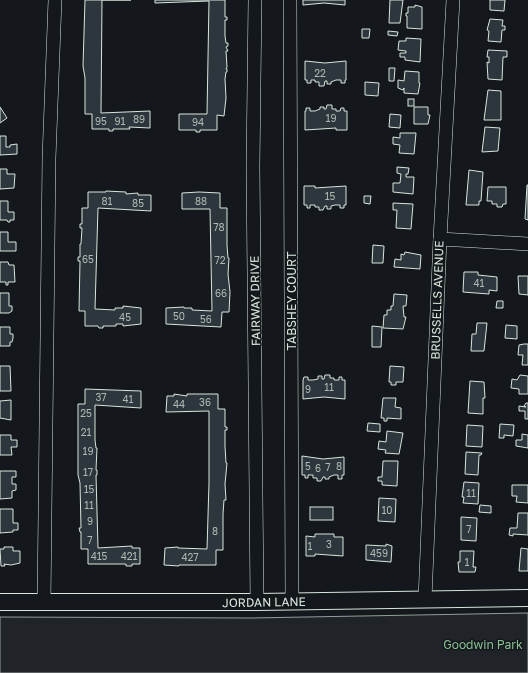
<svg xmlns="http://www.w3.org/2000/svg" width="528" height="673" font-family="'Golos Text',sans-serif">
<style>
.green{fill:#202428;stroke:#939e99}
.building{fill:#2c363c;stroke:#d8e6dc}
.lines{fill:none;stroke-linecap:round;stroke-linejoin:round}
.minor-casing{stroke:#d8e6dc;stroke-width:14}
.major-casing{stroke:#d8e6dc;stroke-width:18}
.minor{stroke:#14181c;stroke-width:13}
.major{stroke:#14181c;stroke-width:16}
.labels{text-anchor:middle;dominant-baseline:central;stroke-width:3;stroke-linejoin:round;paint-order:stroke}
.number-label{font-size:10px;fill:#adbab4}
.street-label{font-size:12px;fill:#d8e6dc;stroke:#14181c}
.park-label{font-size:12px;fill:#8ac095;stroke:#14181c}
</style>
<rect width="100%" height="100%" fill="#14181c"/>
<polygon class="green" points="528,613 528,673 0,673 0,617 251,618"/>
<g class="building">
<polygon points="85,0 131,0 102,0 101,113 150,111 150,128 129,127 130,129 113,129 113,131 109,131 109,129 92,129 92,114 85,114 85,78 83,66"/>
<polygon points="155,0 225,0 225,17 227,17 227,20 225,20 225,36 226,43 228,43 228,46 226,47 228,51 226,51 227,67 226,69 227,69 227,72 226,72 225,79 226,98 224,116 217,115 217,130 200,130 200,132 196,132 196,130 179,130 179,114 207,114 209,1 155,3"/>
<polygon points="303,0 345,0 345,5 324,3 303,5"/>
<polygon points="390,0 403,0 400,23 389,23"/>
<polygon points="490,0 505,0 504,11 490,10"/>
<polygon points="415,5 422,7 422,29 407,28 407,16 406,16 406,13 408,13 408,7 415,7"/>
<polygon points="490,19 503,20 502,26 505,26 505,30 502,30 501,42 488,41 489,31 487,30"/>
<polygon points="362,29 370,29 369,38 362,38"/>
<polygon points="388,31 398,32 397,36 388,35"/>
<polygon points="406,38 421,39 420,62 405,60 405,57 400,57 400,53 406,53 406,51 398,50 399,41 406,41"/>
<polygon points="488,50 507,51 507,57 503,57 502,80 488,79 487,62 489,63 489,57 487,57"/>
<polygon points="305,61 325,63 346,61 346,80 345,80 345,83 341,83 341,80 336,80 331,82 331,84 327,84 327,81 325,81 324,86 319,86 319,82 315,82 315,80 311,80 311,83 307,83 307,80 305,80"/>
<polygon points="389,68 395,68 394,81 389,81"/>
<polygon points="405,71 419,72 419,83 420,83 418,94 404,93 404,88 403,90 398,88 398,80 404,81"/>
<polygon points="365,82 379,83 378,96 365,95"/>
<polygon points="488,90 501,91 501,120 484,120"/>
<rect x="408" y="99" width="6" height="7"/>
<polygon points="327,105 332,105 332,109 336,109 336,111 340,111 341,108 344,108 344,111 347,111 347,130 336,130 336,128 305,130 305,111 306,111 306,108 310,108 310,111 315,111 320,109 320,107 324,107 324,109 326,109"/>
<polygon points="0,107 7,118 0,123"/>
<polygon points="414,107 428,107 428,115 430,115 428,124 414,124"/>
<polygon points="390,114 401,115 400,128 389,127"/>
<polygon points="485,127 500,128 498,151 482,152"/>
<polygon points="400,133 416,133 414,154 399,153 400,145 393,144 393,137 400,138"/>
<polygon points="0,136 6,136 6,147 10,147 10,145 17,144 17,154 0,155"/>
<polygon points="397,167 409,168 408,174 406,174 406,177 414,177 413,194 393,192 393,183 400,183 401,174 397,173"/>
<polygon points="0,169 7,169 7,174 15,174 14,188 0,189"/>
<polygon points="469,170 483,172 481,201 479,201 479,205 466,205"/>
<polygon points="527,185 528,185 528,220 525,219"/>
<polygon points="304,186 315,186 315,188 346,186 346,205 344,205 344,208 340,208 340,205 335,205 331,206 331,209 327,209 327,206 325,206 323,210 319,210 319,207 315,207 315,205 310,205 310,208 307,208 307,205 304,205"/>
<polygon points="488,187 506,187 506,204 503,204 502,207 497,207 497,204 492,204 492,201 487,201"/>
<polygon points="106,191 126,192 126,194 138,193 138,195 151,195 151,211 98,208 95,309 115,310 115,308 123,308 123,306 141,308 141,324 123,326 123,324 116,324 116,326 103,326 103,328 99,328 98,326 85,326 85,311 79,311 80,261 78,261 78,257 80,257 80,244 81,244 82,228 80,228 80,224 82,224 82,208 88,208 88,192 106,192"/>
<polygon points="199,192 220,193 220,208 227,208 227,245 228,258 229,258 228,274 230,292 229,312 222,312 221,327 166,324 166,308 184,307 184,308 192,308 192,310 212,311 210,209 182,209 182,193"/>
<polygon points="364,196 371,196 370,204 364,203"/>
<polygon points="0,201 8,201 8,212 14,212 14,220 10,220 10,222 8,222 7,220 0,220"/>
<polygon points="393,203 413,204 411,229 396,228 397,210 393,210"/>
<polygon points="0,232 8,232 8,242 16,242 16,251 0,251"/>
<polygon points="373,245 384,246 383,263 372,263"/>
<polygon points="405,252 421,255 420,269 394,267 395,259 401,260 401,254 404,255"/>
<polygon points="0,262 8,262 9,265 14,265 15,282 8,282 8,285 6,285 6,282 0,282"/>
<polygon points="464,272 478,272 478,275 497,277 497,291 489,290 489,294 463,292"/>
<polygon points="518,276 528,276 528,295 519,294"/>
<polygon points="0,293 9,293 9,306 12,306 12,311 9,313 0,313"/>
<polygon points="394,294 407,295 406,306 403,306 404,317 406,317 403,329 383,328 384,315 387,315 387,310 391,310 391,306 393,306"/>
<polygon points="497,301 503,301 503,308 496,308"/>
<polygon points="477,323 487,323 484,351 471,351 472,334 476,334"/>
<polygon points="506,325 517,326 517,339 505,338"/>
<polygon points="372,326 382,327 381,347 372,347"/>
<polygon points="0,327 10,327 10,334 13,334 13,338 12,342 10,342 10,346 0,346"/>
<polygon points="524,344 528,344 528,365 522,365 523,355 518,355 519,345"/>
<polygon points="0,366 10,366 11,391 0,391"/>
<polygon points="390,366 404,367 403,382 396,382 396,385 391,385 391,382 389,382"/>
<polygon points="325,375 330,375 330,378 334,378 334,380 339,380 339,377 342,377 342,380 345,380 345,399 324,397 303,399 303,380 304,377 308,377 308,380 313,380 318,379 318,376 322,376 322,379 324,379"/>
<polygon points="520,375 528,376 528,394 519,394 519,389 511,388 512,379 517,380"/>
<polygon points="470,381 484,382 485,398 483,398 483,414 468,413"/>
<polygon points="85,389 141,391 141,408 95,405 95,440 96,448 97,448 96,470 97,470 97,475 96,475 98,548 132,546 132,548 140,548 140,564 132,564 132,566 126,566 126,564 88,564 88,549 81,549 81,532 80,532 79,528 81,528 80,483 78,475 78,404 85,404"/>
<polygon points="174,394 187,396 187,394 218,394 218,409 225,409 225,427 227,427 227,430 225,430 225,446 226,463 227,463 225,484 226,500 224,500 223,514 223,550 216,550 216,565 179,565 179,566 164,565 165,548 178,547 178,548 207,549 209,483 209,411 166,412 167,396 174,396"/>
<polygon points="383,398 396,398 395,407 401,408 401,419 387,418 387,421 384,421 384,418 381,418"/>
<polygon points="11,400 11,420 0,418 0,401"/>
<polygon points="526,403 528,403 528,419 525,419 525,411 519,411 519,406 526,407 524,406"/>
<polygon points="368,423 380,424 380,432 367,431"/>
<polygon points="500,424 514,425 513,436 504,435 504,438 499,438"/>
<polygon points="467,425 483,426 482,447 466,446"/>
<polygon points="387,431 403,433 399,454 385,453 386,450 378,449 379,441 386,442"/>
<polygon points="522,434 528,435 528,448 516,446 516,440 522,440"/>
<polygon points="0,435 11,435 11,440 17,440 17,447 11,447 12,455 0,455"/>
<polygon points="466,452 482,453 481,455 479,455 478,475 465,474"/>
<polygon points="302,456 323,459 344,457 344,475 342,475 342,479 338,479 338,475 334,475 329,477 329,479 325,479 325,477 323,477 321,481 317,481 317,478 313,478 313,475 308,475 308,478 305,478 305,475 302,475"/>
<polygon points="383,461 398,461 397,486 382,485 382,481 378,481 378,477 382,477"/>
<polygon points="0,471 16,471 16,477 12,477 12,484 16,484 16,490 12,491 12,498 0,499"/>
<polygon points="464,482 479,483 478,504 463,503 464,497 462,497"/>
<polygon points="512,485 528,485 528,503 516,502 517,496 512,496"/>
<polygon points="379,498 396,499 395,522 378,521"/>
<polygon points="480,505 491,506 491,513 479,512"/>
<rect x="310" y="507" width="23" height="13"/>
<polygon points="0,509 13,509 13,523 18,523 18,530 13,530 13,532 0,533"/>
<polygon points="518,513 528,513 528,535 513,534 513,536 509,535 510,528 517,528"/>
<polygon points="461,517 477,518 476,541 461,540"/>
<polygon points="315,534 334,534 334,537 343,537 343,556 315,554 315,556 306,556 306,536 315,537"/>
<polygon points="386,544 392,546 391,562 366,560 366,545 386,546"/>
<polygon points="4,547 13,547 13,551 20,551 20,563 11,565 4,564 5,566 1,566 0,549 4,549"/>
<polygon points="521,548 528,549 528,571 519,571"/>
<polygon points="460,551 474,551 473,567 476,567 475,572 459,572 458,562 460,562"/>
</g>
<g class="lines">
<defs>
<g id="minor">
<polyline points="255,0 253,166 257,602"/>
<polyline points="290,0 292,602"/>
<polyline points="440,239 528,244"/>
<polyline points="425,599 440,239 453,0"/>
<polyline points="44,602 49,158 55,0"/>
</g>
<polyline id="major" points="0,602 257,602 528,598"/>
</defs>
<use href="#minor" class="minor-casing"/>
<use href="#major" class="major-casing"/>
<use href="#minor" class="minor"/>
<use href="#major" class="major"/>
</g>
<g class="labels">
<g class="number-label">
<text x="320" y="73">22</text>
<text x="331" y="118">19</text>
<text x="139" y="119">89</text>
<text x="101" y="121">95</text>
<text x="120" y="121">91</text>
<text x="198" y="122">94</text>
<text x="330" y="196">15</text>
<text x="107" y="201">81</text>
<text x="201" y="201">88</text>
<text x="138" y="203">85</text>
<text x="219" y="227">78</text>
<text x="88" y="259">65</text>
<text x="220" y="260">72</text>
<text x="479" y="283">41</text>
<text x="221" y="293">66</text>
<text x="179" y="316">50</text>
<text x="125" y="317">45</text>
<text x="206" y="319">56</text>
<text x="329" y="387">11</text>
<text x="308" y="389">9</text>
<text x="101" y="397">37</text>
<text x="128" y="399">41</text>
<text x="205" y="402">36</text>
<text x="179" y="404">44</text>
<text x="86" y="413">25</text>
<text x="86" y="432">21</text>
<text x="88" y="451">19</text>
<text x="308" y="466">5</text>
<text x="339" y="466">8</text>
<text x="328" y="467">7</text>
<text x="318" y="468">6</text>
<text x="88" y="472">17</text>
<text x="89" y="489">15</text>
<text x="471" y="493">11</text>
<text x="89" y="505">11</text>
<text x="387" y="510">10</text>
<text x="90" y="521">9</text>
<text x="469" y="529">7</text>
<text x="215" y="531">8</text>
<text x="90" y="540">7</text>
<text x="329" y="544">3</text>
<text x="310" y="546">1</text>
<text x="379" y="553">459</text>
<text x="99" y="556">415</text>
<text x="129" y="556">421</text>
<text x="190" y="557">427</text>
<text x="467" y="562">1</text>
</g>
<g class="street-label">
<text transform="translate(437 300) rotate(-88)">BRUSSELLS AVENUE</text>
<text transform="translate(255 301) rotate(-91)">FAIRWAY DRIVE</text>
<text transform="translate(291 301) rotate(-90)">TABSHEY COURT</text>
<text transform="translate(264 602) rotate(-1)">JORDAN LANE</text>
</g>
<g class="park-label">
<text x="483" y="644">Goodwin Park</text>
</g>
</g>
</svg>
